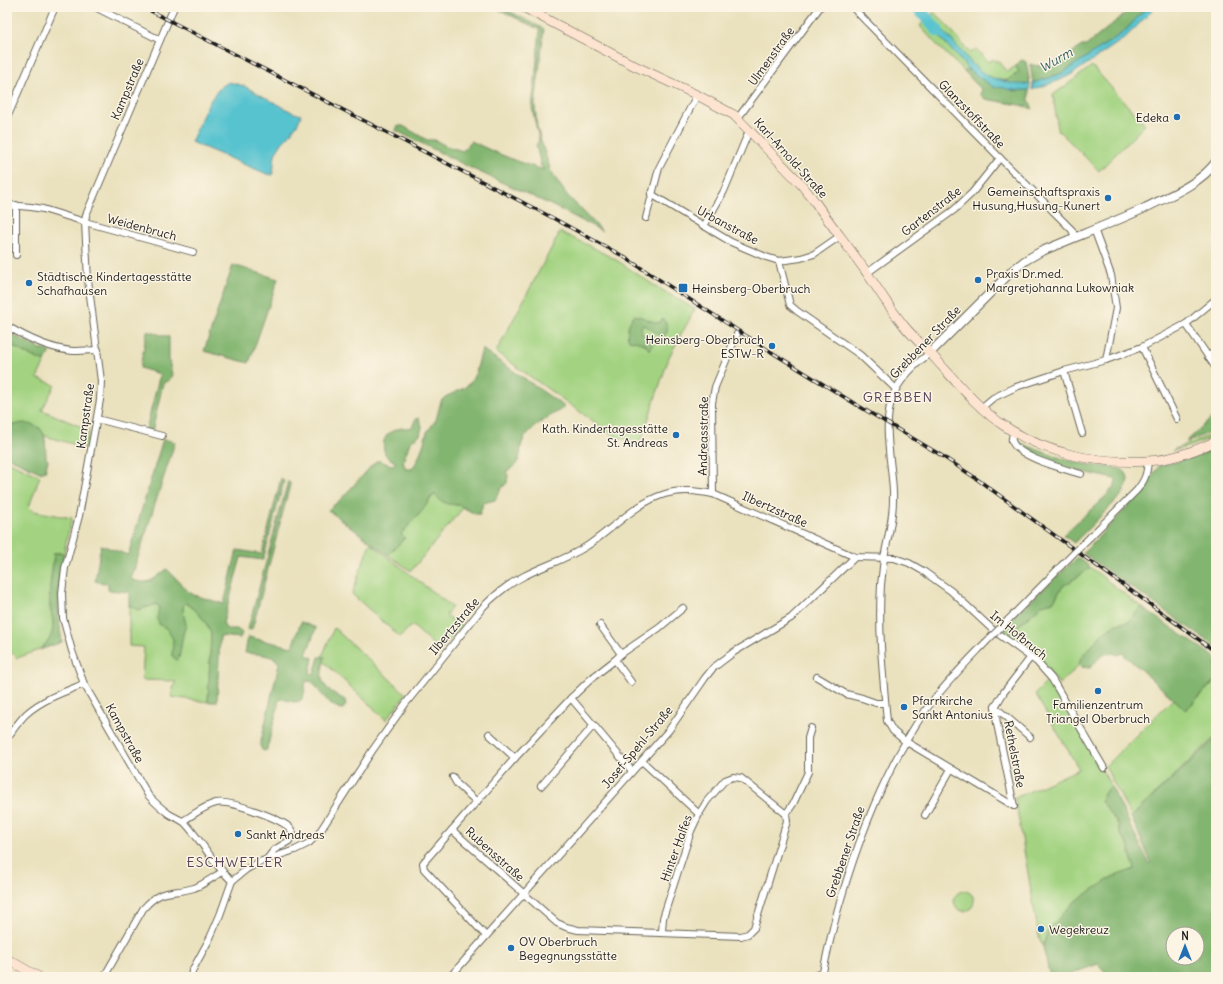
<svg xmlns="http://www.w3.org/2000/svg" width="1223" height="984" font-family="Delius,sans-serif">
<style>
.green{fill:#a3d381;stroke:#60784e}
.forest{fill:#82b56f;stroke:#4f6846;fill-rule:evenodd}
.water{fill:#56c3cf;stroke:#397076}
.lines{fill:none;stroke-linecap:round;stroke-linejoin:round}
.river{stroke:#56c3cf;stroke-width:12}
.minor-casing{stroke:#646155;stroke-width:8}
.tertiary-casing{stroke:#646155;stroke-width:10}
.secondary-casing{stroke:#646155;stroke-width:10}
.minor{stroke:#fff;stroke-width:6}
.tertiary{stroke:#fff;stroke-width:8}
.secondary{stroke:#fde4d1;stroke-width:9}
.rail-casing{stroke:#1c1c1c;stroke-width:3.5}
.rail{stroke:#fcf5e5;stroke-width:2;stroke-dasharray:6;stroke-linecap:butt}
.minor-bridge-casing{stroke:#646155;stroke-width:8;stroke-linecap:butt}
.minor-bridge{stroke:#fff;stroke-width:6}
.poi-dot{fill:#1f6fb2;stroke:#fcf5e5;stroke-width:1.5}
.labels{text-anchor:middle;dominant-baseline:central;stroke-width:3;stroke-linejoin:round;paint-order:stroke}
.street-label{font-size:12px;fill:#1c1c1c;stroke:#fcf5e5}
.poi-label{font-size:12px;fill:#1c1c1c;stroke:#fcf5e5;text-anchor:start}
.water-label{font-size:13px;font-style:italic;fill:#335f64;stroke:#fcf5e5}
.quarter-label{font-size:14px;letter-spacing:1px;fill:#59455a;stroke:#fcf5e5}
</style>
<rect width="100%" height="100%" fill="#fcf5e5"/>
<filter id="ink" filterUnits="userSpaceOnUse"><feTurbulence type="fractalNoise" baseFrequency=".025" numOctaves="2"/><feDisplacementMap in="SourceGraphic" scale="8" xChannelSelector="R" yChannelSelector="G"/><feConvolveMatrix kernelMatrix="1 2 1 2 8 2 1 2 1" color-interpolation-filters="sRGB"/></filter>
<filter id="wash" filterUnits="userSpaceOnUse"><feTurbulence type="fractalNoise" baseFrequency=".012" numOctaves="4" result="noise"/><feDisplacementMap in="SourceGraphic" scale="16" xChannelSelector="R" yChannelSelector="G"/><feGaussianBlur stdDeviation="0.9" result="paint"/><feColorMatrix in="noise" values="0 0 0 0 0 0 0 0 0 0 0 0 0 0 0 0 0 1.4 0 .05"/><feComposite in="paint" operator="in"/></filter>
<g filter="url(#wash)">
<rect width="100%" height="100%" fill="#eae1be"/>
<g class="green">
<path d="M934,12l14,14 22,27 6,-4 12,13 5,-3 2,2 2,-1 10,12 9,-6 3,6c-3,3 -7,4 -11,8 -23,2 -34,-14 -47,-29 -10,-12 -21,-23 -31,-34z"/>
<polygon points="925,20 970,71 966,70 964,71 936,44 920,26"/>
<polygon points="1092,66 1145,125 1099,171 1058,130 1053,95"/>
<polygon points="560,232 588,245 618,261 655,286 695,309 669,357 640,444 614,436 496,352"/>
<polygon points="7,343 25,353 45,362 37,378 55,385 42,410 89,430 86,448 45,436 40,428 13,425 7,426"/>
<polygon points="1216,433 1216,436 1191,446 1172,451 1175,449"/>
<path d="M7,461l33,15 -11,31 4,4 39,7 -4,15 -4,21 -5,-1h-5c-2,17 -5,35 -4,52 0,7 4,14 3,21 -1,22 -19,26 -36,32l-10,-10z"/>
<path d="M435,495c6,7 15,10 24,10l4,3 -52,63 -23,-16 17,-17 -5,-4 22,-23 10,-14z"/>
<polygon points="370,543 452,607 446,615 462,626 440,651 412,625 400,637 352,594"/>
<path d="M1090,567l51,40 -12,15 -13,2 -37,40 1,1 -21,19c-7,-10 -16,-21 -25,-29 -9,-7 -18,-12 -27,-19l35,-31 11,-3 10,-16 19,-12z"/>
<path d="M186,603c10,6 22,20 25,31l-3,68 -37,-5 4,-16 -33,-1 2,-33 -15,-1v-41l9,5 19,-6 2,3v17l8,5 7,10 -2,17 7,2 4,-24 3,-9 -3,-13v-6z"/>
<polygon points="334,628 406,694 386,720 321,659"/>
<polygon points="1050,679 1064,701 1111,786 1105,792 1101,801 1118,824 1120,834 1130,848 1132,860 1136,869 1112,877 1048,930 1043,947 1039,937 1015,798 1079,769 1035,694"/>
<polygon points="1216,680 1216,736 1131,817 1105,766 1174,698 1186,710"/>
<circle cx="964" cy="901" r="10"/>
</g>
<g class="forest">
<polygon points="494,7 501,7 544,29 535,105 537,127 542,144 551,172 567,195 602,231 551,205 475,170 395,130 398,126 403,126 427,140 435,140 446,146 463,151 471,141 492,151 519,162 544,170 541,166 536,145 539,140 532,108 540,30"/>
<path d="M1130,7h17l-23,25 -51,34 -11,7 -16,6 -13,4 -3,-19c19,7 36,-8 52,-18h4l37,-31z"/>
<path d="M1021,60l4,1 1,1 4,22 -13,1 -15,-4 6,-1c3,-4 8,-4 11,-8l-3,-6z"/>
<polygon points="966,70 970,71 983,80 995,87 1001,87 1009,89 1016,91 1029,90 1029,100 1033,109 1020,105 985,99 980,94 982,90 964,71"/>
<polygon points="233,265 278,279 249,363 204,351"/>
<path d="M634,315c8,1 15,6 24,8l5,-4 2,1c3,6 4,13 -2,17 -8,-3 -13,-11 -21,-12l-1,6 2,4 11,7 -5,8 -3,-5 -4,-2 -13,-3c-4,-7 0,-19 5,-25z"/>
<polygon points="147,331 169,337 169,361 172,374 170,380 163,383 152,432 146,430 160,374 140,368"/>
<polygon points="7,332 41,349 50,351 45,362 25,353 7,343"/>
<path d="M482,349l83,58c-14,9 -31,17 -40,30 -6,9 -3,16 -7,24 -2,5 -8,8 -12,11l2,3 -1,8 -6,6 -6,11 -12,3 -3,11h-5l-16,-9 -12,-1 -7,-4 -5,-5 -4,2 -9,14 -21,23 4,4 -17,17 -60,-45 12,-10 36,-39c6,-1 11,4 17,4l2,-2 -1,-2c-5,-2 -9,-5 -10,-11 -3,-13 6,-20 18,-22 4,0 6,0 10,-1l3,-7 4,-2 3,9 -2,8 -10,7 -7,20 3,7h6l5,-8 6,-15 4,-14 9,-12 5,-19 4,-4 19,-9 7,-6 5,-10z"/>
<polygon points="1216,414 1216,430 1186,442"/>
<path d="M23,423c25,3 22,14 23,35l2,2 -3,12 -3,-1v2l-35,-16v-31z"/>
<path d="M163,439l12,3 -44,137c18,8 23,-1 36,-10l22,23 5,3 30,9 13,-54 25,4 19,-76 3,3 -21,79 -22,-3 -18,66 3,6h11l5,4 -2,5 -20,-2 -3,66h-9l3,-68c-3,-11 -15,-25 -25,-31l-3,3v6l3,13 -3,9 -4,24 -2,2 -5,-4 1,-17 -6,-10 -8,-5 -2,-5 2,-12 -2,-3 -19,6 -9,-5v-13l-21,-2v-6l-13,-3 6,-36 27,10z"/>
<path d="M1017,441c28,13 49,20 80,25 7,1 25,0 29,7 5,8 -1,17 -5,23l-47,47 -11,-8 45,-41 7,-9 1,-4 -1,-2c-26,-6 -82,-15 -99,-36z"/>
<path d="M1216,449v198l-133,-94c27,-28 55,-54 76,-87l34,-8z"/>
<polygon points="288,481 290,483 290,485 257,611 252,629 250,630 248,629"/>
<path d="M54,553h5l5,1c-7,29 -7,58 -2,88l-22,8c6,-6 13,-14 13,-24 1,-7 -3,-14 -3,-21 -2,-17 3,-35 4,-52z"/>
<polygon points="1078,557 1090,567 1082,574 1063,586 1053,602 1042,605 1007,636 999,630"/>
<path d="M1141,607l75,51v21l-30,31 -64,-57 -4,2c-13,-6 -20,4 -28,13l-8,-1 -3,-3 2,-7 20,-22 15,-11 13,-2z"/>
<path d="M301,622l15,6 -10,27 7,3 -3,15 4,1 5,-17h6c-7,26 -3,30 20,43l1,5 -3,4c-11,0 -25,-18 -30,-27l-7,-1c-2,7 0,21 -11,21 -5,0 -9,-3 -14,-3l-3,3v4l-11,43v1l-4,1 -2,-3 -1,-3 19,-81c-3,-10 -25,-10 -34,-11l3,-16 44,10z"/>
<path d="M1216,738v239h-106l-12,-13 -22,8 -8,5h-18l-7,-30 5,-17 25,-27 39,-26 23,-8 -5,-15v-6l-10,-14 -2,-10 -17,-23 4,-9 6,-6 38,77 2,-1 -20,-45zM1173,934h24v24h-24z"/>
</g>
<g class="water">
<polygon points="1147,7 1156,7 1125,38 1084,66 1071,75 1057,81 1032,90 1033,83 1046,79 1062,73 1073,66 1124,32"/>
<path d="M930,17c10,11 21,22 31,34 15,17 19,24 42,30 9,3 17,4 27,3l-1,6c-6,0 -11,1 -17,0 -8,-1 -9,-4 -17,-2l-12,-8 -13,-9 -45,-51z"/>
<path d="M229,82l15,4 48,26 9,3 -3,8 -10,14 -6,6 -7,11 -2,21 -6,-1 -76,-32c9,-18 18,-51 38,-60z"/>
</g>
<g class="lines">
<polyline class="river" points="917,7 938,31"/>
</g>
</g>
<g filter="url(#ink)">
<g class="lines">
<defs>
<g id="minor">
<polyline points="95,7 160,40"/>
<path d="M174,7l-88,208 -1,7 3,58 13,101 -1,19 -21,116 -14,52 -3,25 1,25 9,33 12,33 64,111c6,7 13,13 21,19 5,3 11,5 16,9 17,18 28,41 47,58"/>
<polyline points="852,7 1000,158 1072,230 1075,237"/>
<polyline points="7,118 55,7"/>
<polyline points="738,118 820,7"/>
<polyline points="651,194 731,242 766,257 779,261 801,258 814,254 840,236"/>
<polyline points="7,205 31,207 43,209 85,222 193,252"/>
<polyline points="646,218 659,168 697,95"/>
<polyline points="704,226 724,191 749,131"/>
<polyline points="1094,229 1111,275 1116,308 1106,360"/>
<polyline points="16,255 16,205"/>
<polyline points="779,261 790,305 797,311 860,355 896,389"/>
<polyline points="867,273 954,210 972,193 1000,158"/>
<polyline points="1186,324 1216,368"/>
<path d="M7,326c20,12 42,23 66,25 8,0 17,-1 25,-1"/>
<polyline points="1142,347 1177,419"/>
<path d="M930,353c-16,12 -34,29 -39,49 -8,27 1,62 2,90 1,23 -5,44 -9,66 -1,9 -2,18 -3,27 -3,45 2,91 6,136l6,10 12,10 109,65"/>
<polyline points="1208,357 1216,350"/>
<polyline points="1064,371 1082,433"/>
<polyline points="981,408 993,398 1016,387 1064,371 1106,360 1142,347 1186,324 1216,299"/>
<polyline points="97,419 162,436"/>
<path d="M1014,432c-1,3 -3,6 -2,9 6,17 53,28 69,33"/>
<polyline points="713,494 712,403 715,387 737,334"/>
<path d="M1090,537l47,-47c8,-10 10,-16 11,-29"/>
<polyline points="1008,620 1062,565"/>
<polyline points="600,625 621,654"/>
<polyline points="615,660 631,682"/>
<polyline points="817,677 846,694 862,698 876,703 885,703"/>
<polyline points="571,698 592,678 615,660 621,654 659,628 683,608"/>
<polyline points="995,707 997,724 1014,806"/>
<polyline points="995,707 1004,692 1031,657"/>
<polyline points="995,707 1030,737"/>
<polyline points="489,734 515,758"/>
<path d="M7,738c6,-8 12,-17 19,-24 17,-15 38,-22 58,-30"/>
<polyline points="642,761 699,814"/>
<polyline points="453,777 457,784 477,802"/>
<polyline points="541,786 594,725"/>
<polyline points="786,814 793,804 808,772 808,738 811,728"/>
<polyline points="925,815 951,769"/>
<path d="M183,821c10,-6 21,-15 33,-18 14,-3 63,15 74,25 0,0 3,5 3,5l-4,8 -15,9 -7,9"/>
<polyline points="452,830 557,923 566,927 578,930 741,936 748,934 754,928 787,821 786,814 741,778 733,777 725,780 707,801 699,814 691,831 663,918 662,932"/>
<polyline points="486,936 424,869 423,863 515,758 571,698 632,771"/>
<path d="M822,976c6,-26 11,-52 19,-77 19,-65 45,-131 84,-188 18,-25 39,-46 60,-68"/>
<path d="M104,977l39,-68c19,-22 27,-14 51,-21 9,-3 19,-11 28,-16"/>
<path d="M191,977l1,-6 18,-33 10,-23 12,-34 15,-12 12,-7 36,-12 14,-7 10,-10 53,-82 34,-48 77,-96c12,-12 25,-23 41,-31 21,-11 43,-17 63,-30 26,-17 48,-43 78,-52 16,-5 32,-3 48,0l142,63 39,1 15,5 14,8 28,20 42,39 44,32 15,17 52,89"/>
<polyline points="450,977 669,730 705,678 713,668 734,652 791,618 855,557"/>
</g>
<path id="tertiary" d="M930,353l83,-83 13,-10 14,-8c35,-15 70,-28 105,-44 24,-12 55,-24 71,-46"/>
<g id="secondary">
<path d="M523,7l112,59 62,29 37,20 67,69 14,18c17,24 35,47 52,71 12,18 24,37 38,54 11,13 24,24 35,37 20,22 39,45 63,61 42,29 94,39 144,36 23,-1 48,-10 69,-20"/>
<polyline points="7,959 39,977"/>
<polyline points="813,977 820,975 824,977"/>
</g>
</defs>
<use href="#minor" class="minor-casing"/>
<use href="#tertiary" class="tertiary-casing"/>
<use href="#secondary" class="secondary-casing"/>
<use href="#minor" class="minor"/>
<use href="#tertiary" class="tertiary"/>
<use href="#secondary" class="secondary"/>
<defs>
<polyline id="rail" points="143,7 551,217 621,255 776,355 857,405 939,454 974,477 1216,652"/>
</defs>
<use href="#rail" class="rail-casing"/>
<use href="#rail" class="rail"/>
<defs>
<g id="minor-bridge">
<polyline points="1062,565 1090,537"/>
<polyline points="985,643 1008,620"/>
</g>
</defs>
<use href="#minor-bridge" class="minor-bridge-casing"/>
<use href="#minor-bridge" class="minor-bridge"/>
</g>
</g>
<g class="poi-dot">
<circle cx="1177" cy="117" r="4"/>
<circle cx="1108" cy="198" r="4"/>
<circle cx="978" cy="280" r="4"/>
<circle cx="29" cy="283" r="4"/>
<rect x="678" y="283" width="10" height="10" rx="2"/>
<circle cx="772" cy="346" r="4"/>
<circle cx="676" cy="435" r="4"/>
<circle cx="1098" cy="691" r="4"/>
<circle cx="904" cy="707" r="4"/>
<circle cx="238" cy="834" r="4"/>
<circle cx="1041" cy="929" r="4"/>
<circle cx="511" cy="948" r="4"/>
</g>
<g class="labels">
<g class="street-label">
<text transform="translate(771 56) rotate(-54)">Ulmenstraße</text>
<text transform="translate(127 89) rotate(-67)">Kampstraße</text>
<text transform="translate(972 114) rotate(46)">Glanzstoffstraße</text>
<text transform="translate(791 158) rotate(48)">Karl-Arnold-Straße</text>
<text transform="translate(931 211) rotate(-38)">Gartenstraße</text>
<text transform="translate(728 225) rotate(28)">Urbanstraße</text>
<text transform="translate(142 227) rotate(15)">Weidenbruch</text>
<text transform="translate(925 342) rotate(-46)">Grebbener Straße</text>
<text transform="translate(85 416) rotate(-82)">Kampstraße</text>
<text transform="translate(703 436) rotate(-89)">Andreasstraße</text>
<text transform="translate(775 509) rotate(24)">Ilbertzstraße</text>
<text transform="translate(454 626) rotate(-50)">Ilbertzstraße</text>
<text transform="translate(1019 635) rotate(39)">Im Hofbruch</text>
<text transform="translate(125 733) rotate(61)">Kampstraße</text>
<text transform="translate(637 747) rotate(-50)">Josef-Spehl-Straße</text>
<text transform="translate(1015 754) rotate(79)">Rethelstraße</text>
<text transform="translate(676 848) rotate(-70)">Hinter Halfes</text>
<text transform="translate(845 852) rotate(-71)">Grebbener Straße</text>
<text transform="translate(495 854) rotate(42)">Rubensstraße</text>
</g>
<g class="poi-label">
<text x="1169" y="117" text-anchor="end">Edeka</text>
<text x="1100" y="191" text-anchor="end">Gemeinschaftspraxis<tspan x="1100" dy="14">Husung,Husung-Kunert</tspan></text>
<text x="986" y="273">Praxis Dr.med.<tspan x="986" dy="14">Margretjohanna Lukowniak</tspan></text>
<text x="37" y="276">Städtische Kindertagesstätte<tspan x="37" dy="14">Schafhausen</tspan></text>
<text x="692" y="288">Heinsberg-Oberbruch</text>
<text x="764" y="339" text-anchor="end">Heinsberg-Oberbruch<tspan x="764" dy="14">ESTW-R</tspan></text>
<text x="668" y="428" text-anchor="end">Kath. Kindertagesstätte<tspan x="668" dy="14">St. Andreas</tspan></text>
<text x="912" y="700">Pfarrkirche<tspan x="912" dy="14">Sankt Antonius</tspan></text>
<text x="1098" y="704" text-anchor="middle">Familienzentrum<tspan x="1098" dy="14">Triangel Oberbruch</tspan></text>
<text x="246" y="834">Sankt Andreas</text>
<text x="1049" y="929">Wegekreuz</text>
<text x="519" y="941">OV Oberbruch<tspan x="519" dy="14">Begegnungsstätte</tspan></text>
</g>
<g class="water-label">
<text transform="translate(1056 60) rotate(-30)">Wurm</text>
</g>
<g class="quarter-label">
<text x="898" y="397">GREBBEN</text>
<text x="235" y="862">ESCHWEILER</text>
</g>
</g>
<rect width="1223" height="984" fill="none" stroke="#fcf5e5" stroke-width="24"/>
<g transform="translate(1185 946)"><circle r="19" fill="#fcf5e5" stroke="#a29e95"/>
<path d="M0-3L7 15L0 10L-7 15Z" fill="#1f6fb2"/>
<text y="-6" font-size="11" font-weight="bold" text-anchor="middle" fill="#1c1c1c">N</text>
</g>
</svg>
